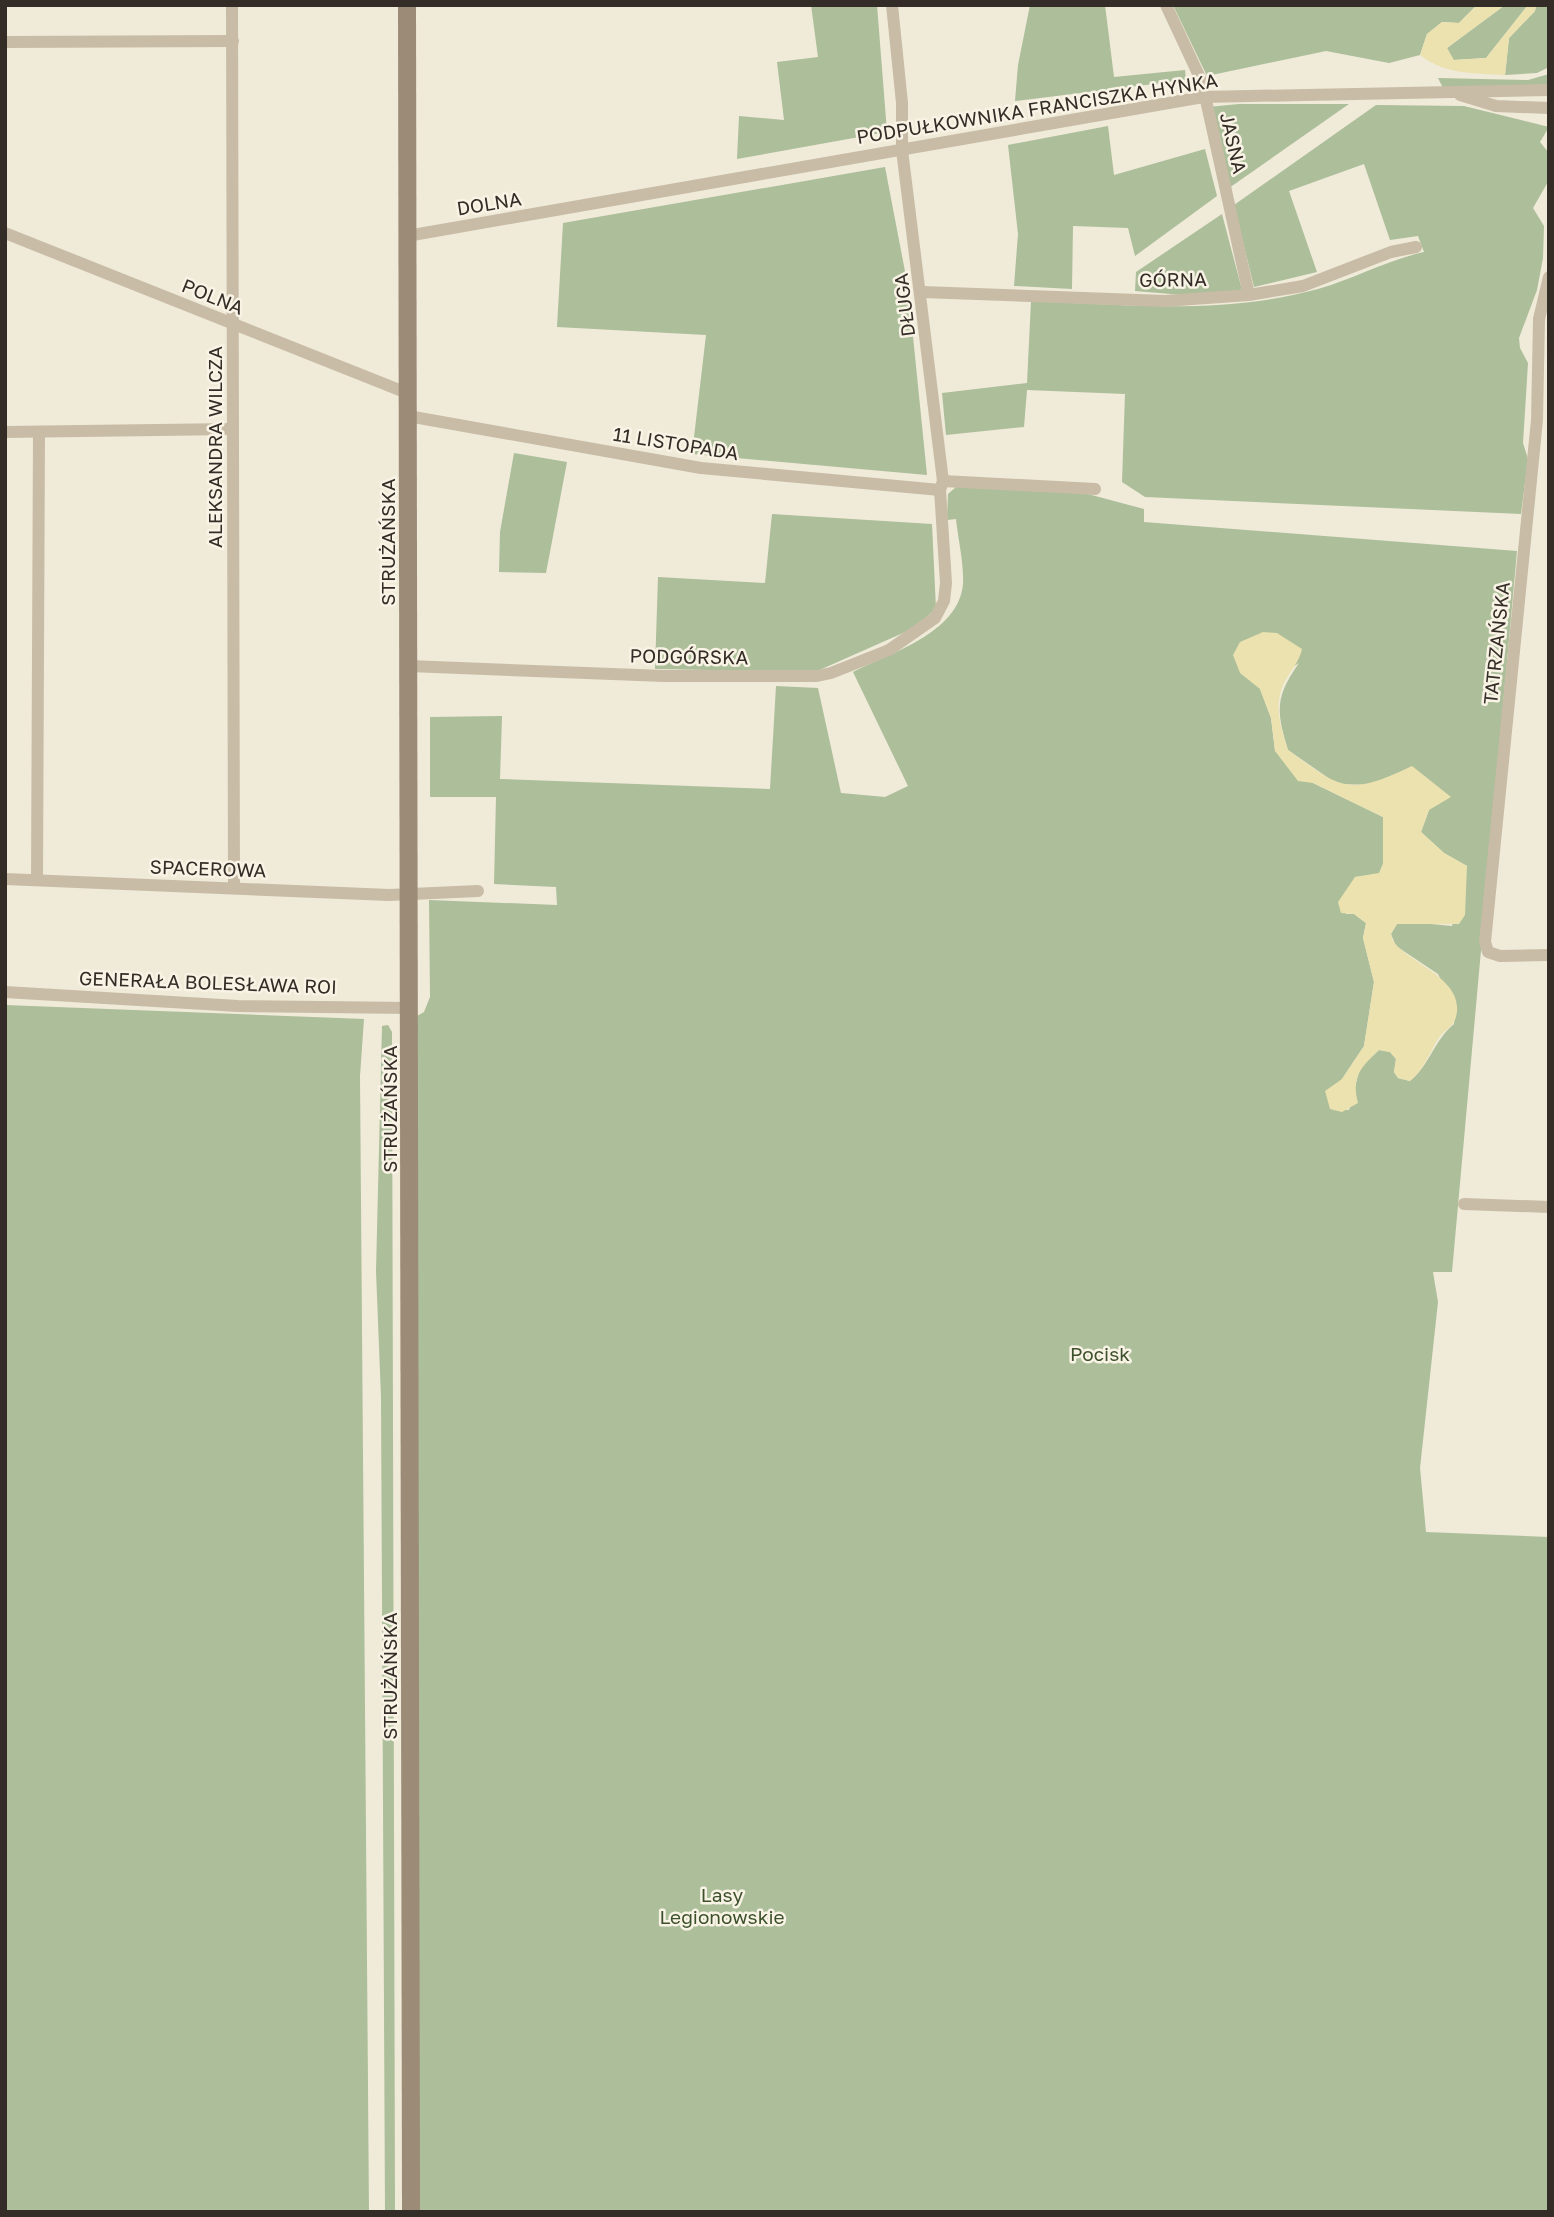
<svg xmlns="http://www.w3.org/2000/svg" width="1554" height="2217" font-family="'Golos Text',sans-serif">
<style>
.green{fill:#acbe9a;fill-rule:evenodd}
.sand{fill:#ebe2b0}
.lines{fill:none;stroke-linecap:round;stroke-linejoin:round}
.minor{stroke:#c8bca6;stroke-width:12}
.secondary{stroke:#9b8b77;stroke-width:18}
.labels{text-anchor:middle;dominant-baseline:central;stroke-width:5;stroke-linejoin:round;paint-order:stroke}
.street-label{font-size:19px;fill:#342d27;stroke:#f8f3e5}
.park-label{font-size:19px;fill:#3c512b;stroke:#f8f3e5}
</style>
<rect width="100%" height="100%" fill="#f0ead9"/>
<g class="green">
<polygon points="811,5 877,5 887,132 737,159 739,116 784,120 777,62 818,57"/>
<polygon points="1030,5 1105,5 1114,77 1185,70 1186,80 1015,101 1018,65"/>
<polygon points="1173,5 1477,5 1459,23 1442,22 1427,34 1420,55 1389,63 1326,51 1207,76"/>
<polygon points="1505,5 1528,5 1486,58 1453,60 1447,48"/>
<polygon points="1536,5 1549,5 1549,67 1537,73 1505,75 1509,38 1535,11"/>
<polygon points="1549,74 1549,85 1443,88 1438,78 1528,80"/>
<polygon points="1239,104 1349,104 1229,188 1208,107"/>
<path d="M1376,105l88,1 85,21 -9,15 9,11v27l-16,28 11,18 -1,32 -6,32 -18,48 1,10 8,15 -5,80 5,16 -7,55 -376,-17 -23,-15 3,-88 -98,-4 -3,37 -78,8 -4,-42 85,-10 4,-82c95,4 193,14 287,-12 36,-10 69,-29 106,-37l-6,-16 -28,4 -26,-76 -75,27 28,81 -63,15 -20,-82z"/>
<polygon points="1108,126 1114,175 1205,149 1217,196 1135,256 1128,228 1073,226 1072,289 1014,286 1018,234 1008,145"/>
<polygon points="885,167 908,287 927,475 692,454 706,335 557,327 563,223"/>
<polygon points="1222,214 1242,290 1183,295 1135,291 1136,272"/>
<polygon points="514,453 567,462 546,573 499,572 500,532"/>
<path d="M956,487l128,6 60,16v13l373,29 -65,721h-19l5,30 -18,166 6,64 123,5v675h-1130l-2,-1196 7,-4 6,-15 -1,-97 128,5 -1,-18 -62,-3 2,-87h-66v-80l72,-1 -2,63 270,10 6,-103 42,2 23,105 44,4 23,-11 -55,-114c37,-19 106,-39 110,-88 1,-21 -5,-45 -7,-65l-9,1 1,-26zM1299,663c-24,34 -23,48 -11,87l49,34 35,1 57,25 -8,22 23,21 23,13 -15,60 -43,-4 -12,2 -6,10 5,12 42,28 17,35 -1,15c-19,15 -25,42 -44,57l-12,-3 -4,-6 2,-13 -6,-7 -11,-2 -19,18 -11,42 -19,-1 12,-30 22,-33 10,-64 -11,-44 3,-15 -12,-9h-8l9,-37 24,-3 4,-10v-47l-70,-34 -38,-32 -4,-33 -11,-29z"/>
<polygon points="772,514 932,524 936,609 912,629 815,672 655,669 658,577 765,583"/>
<polygon points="5,1005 364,1019 360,1076 369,2212 5,2212"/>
<polygon points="388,1025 392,1032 395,2212 385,2212 381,1397 376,1271 382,1026"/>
</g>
<g class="sand">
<path d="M1477,5h28l-58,43 7,12 32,-2 42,-53h8l-1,6 -26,27 -4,37c-31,-2 -60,0 -85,-20l7,-21 15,-12 17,1z"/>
<path d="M1263,632l14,1 25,16c-3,14 -12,22 -18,34 -11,23 -3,45 4,67 54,40 61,46 124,16l39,31 -22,13 -8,22 23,21 23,13 -2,49 -6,9h-62l-6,10c2,26 80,41 64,86 -3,7 -10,10 -15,16 -10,15 -16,34 -30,45l-12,-3 -4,-6 2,-13 -6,-7 -11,-2c-18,17 -28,27 -21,53l-16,9 -12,-3 -5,-18 17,-12 22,-33 10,-64 -11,-44 3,-15 -12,-9 -13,-1 -3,-11 17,-25 24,-4 4,-9v-47l-70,-34 -15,-2 -23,-30 -4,-33 -11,-29 -20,-16 -7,-18 7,-13z"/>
</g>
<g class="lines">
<g class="minor">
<polyline points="232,5 234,888"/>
<polyline points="1166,5 1202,82 1249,295"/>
<polyline points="5,42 233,41"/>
<polyline points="1460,95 1496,106 1549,108"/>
<polyline points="5,233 407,393"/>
<polyline points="407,236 1203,97 1549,90"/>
<polyline points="1549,277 1539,319 1537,420 1485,942 1488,952 1500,956 1549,955"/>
<polyline points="922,292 1165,301 1249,295 1303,286 1391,252 1416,247"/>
<polyline points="408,416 701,468 940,490"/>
<polyline points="5,432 233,429"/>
<polyline points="943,481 1095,489"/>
<polyline points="409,666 664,676 817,676 831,673 889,650 935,618 944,601 946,583 940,490 943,481 902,150 902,103 892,5"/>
<polyline points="5,879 389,895 478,891"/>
<polyline points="37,880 39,432"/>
<polyline points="5,992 238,1006 410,1008"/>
<polyline points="1464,1204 1549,1207"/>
</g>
<polyline class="secondary" points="407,5 411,2212"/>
</g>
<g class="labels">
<g class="street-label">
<text transform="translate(1037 108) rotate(-9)">PODPUŁKOWNIKA FRANCISZKA HYNKA</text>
<text transform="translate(1234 143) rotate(77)">JASNA</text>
<text transform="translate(489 203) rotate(-9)">DOLNA</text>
<text transform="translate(1173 279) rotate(-1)">GÓRNA</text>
<text transform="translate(213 296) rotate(22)">POLNA</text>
<text transform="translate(904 305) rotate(-97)">DŁUGA</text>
<text transform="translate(676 443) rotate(9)">11 LISTOPADA</text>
<text transform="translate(214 447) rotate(-90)">ALEKSANDRA WILCZA</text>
<text transform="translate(387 542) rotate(-90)">STRUŻAŃSKA</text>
<text transform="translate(1496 643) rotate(-84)">TATRZAŃSKA</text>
<text transform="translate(689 656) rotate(1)">PODGÓRSKA</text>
<text transform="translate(208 868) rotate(2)">SPACEROWA</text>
<text transform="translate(208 982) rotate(2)">GENERAŁA BOLESŁAWA ROI</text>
<text transform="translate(389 1109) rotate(-90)">STRUŻAŃSKA</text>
<text transform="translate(389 1676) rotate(-90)">STRUŻAŃSKA</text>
</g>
<g class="park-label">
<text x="1100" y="1353">Pocisk</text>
<text x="722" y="1894">Lasy<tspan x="722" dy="22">Legionowskie</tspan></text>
</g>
</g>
<rect width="1554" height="2217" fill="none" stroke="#342d27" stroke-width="14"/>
</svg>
